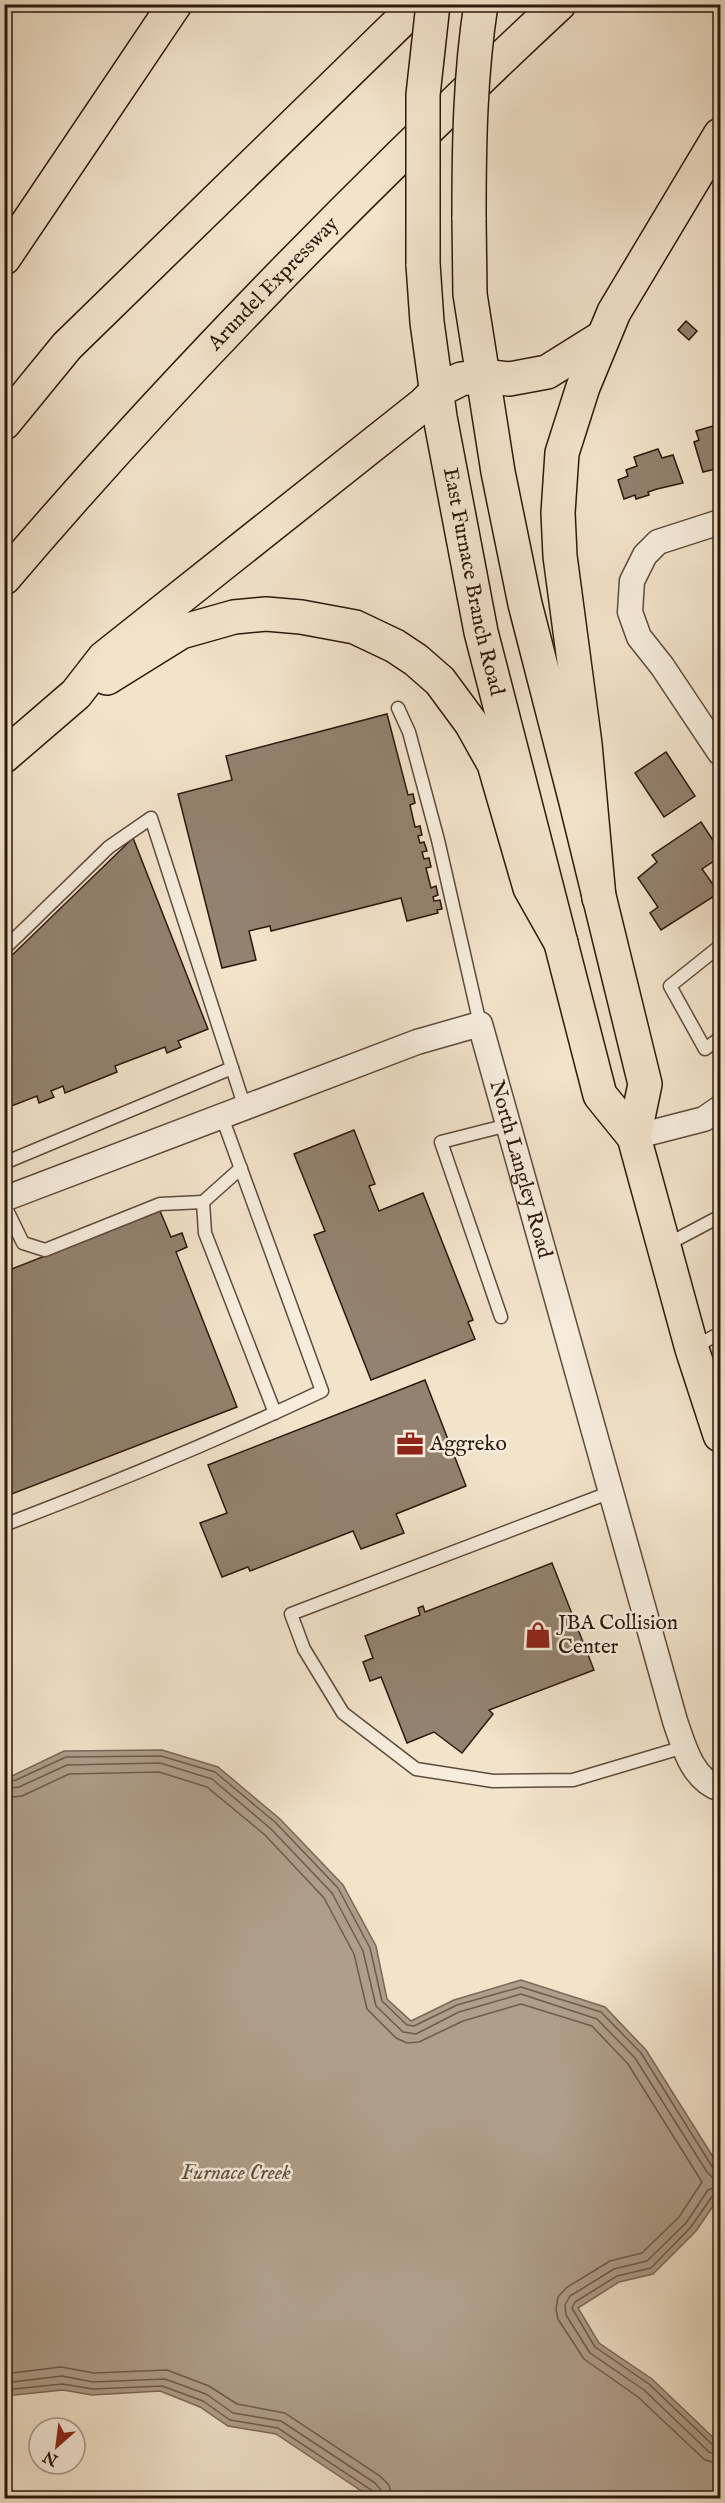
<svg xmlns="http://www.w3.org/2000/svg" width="725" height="2503" font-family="'IM FELL English',serif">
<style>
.water{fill:#af9e8a;stroke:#7b6858;stroke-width:1.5}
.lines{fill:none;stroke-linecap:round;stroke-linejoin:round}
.shore{stroke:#6e5b4b;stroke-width:1.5}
.building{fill:#93826f;stroke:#2d180c;stroke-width:1.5}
.service-casing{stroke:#5e4b3c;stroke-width:15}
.minor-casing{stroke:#5e4b3c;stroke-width:27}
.primary-casing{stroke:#2d180c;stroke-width:36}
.motorway-casing{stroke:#2d180c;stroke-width:36}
.service{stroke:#f7eddd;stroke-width:12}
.minor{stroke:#f7eddd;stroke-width:24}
.primary{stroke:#f2e3cb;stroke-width:33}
.motorway{stroke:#f2e3cb;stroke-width:33}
.primary-bridge-casing{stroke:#2d180c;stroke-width:36;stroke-linecap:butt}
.primary-bridge{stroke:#f2e3cb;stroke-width:33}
.labels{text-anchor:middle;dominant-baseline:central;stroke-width:5;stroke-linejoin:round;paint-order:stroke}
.street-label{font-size:21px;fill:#2d180c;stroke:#f7eddd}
.poi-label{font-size:21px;fill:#2d180c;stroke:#f7eddd;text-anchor:start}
.water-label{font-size:22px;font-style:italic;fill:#614e3e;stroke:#f7eddd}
</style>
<rect width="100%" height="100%" fill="#f2e3cb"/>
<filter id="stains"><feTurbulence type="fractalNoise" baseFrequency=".00333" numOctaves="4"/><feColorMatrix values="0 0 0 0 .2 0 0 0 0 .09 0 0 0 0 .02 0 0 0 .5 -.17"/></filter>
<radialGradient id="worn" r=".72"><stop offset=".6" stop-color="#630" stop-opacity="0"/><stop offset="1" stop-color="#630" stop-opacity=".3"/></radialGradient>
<polygon class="water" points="162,1750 218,1767 280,1819 343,1885 376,1946 387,1999 411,2021 454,2000 521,1980 605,2007 646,2050 720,2168 720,2196 696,2231 653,2274 619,2282 578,2308 599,2343 652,2379 720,2444 720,2498 372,2498 276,2434 228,2426 200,2407 160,2391 92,2395 63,2390 5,2396 5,1776 14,1775 64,1751"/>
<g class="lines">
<g class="shore">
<polyline points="4,1782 16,1780 66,1757 161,1756 215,1772 276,1823 338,1888 370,1948 382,2001 407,2025 414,2026 457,2005 521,1987 601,2012 641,2053 713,2168 720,2171"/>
<polyline points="4,1789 19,1787 67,1765 160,1763 212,1779 271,1829 332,1893 363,1951 376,2006 403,2032 416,2034 459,2012 521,1994 597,2019 635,2058 707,2172 712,2177 720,2178"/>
<polyline points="4,1798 22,1796 69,1774 159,1772 207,1787 265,1835 324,1898 354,1954 367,2009 396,2038 407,2043 419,2042 463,2021 521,2004 592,2026 628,2064 702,2182 679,2217 642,2253 610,2261 566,2288 558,2297 556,2310 558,2319 584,2359 638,2397 705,2460 720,2464"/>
<polyline points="720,2185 708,2190 686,2223 647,2261 614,2269 570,2296 565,2305 566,2315 590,2353 644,2390 709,2452 720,2455"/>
<polyline points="720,2193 713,2195 691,2227 651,2268 617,2276 575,2302 572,2308 595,2347 649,2384 714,2446 720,2448"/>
<polyline points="4,2374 61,2367 94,2373 167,2370 209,2386 237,2404 285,2413 380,2476 389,2485 392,2498"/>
<polyline points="4,2383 62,2376 93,2382 165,2379 206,2394 233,2413 281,2421 375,2483 381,2490 383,2498"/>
<polyline points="4,2390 62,2384 93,2389 162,2386 203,2401 230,2420 278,2428 370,2489 375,2493 375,2498"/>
</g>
</g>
<g class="building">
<polygon points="686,321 697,331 689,340 678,330"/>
<polygon points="720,424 720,468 703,472 694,442 699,440 696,431"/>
<polygon points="658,449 662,458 673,455 683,483 657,489 648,492 649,495 636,499 635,495 624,499 618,480 628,476 626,470 637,466 634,457"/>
<polygon points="387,714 408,795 413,794 415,803 410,805 415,827 420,826 422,835 418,836 420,843 424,842 427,851 422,852 424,859 429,858 431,867 426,868 431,888 436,886 438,895 433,897 434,901 440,900 442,909 437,910 438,913 407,921 401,898 271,931 270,926 249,931 256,960 222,968 178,794 232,780 226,756"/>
<polygon points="666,752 695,796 664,817 635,773"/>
<polygon points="701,822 720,851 720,857 702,869 719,893 661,930 650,913 658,907 638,878 657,862 652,855"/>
<polygon points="133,838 208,1029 178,1041 181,1047 167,1053 165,1047 115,1066 117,1072 65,1093 63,1086 51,1091 54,1097 39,1103 37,1096 4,1109 4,963"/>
<polygon points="354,1130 375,1184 369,1186 379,1211 423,1193 473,1320 468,1322 475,1339 371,1380 314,1235 325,1231 294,1154"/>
<polygon points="160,1211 171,1237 182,1233 187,1247 176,1252 237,1407 4,1497 4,1272"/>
<polygon points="425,1380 466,1486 396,1514 404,1533 361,1549 353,1531 250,1571 248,1567 222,1577 200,1523 227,1513 208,1465"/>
<polygon points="552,1563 594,1670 489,1710 493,1714 462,1753 434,1732 407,1743 381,1677 370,1681 363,1662 373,1658 365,1636 420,1615 418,1608 423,1606 425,1612"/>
</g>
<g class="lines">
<defs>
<g id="service">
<polyline points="398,708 409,732 438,840 480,1024"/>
<polyline points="720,946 670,986 705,1049 720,1038"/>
<polyline points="4,949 109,847 151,818 245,1108"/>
<polyline points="4,1163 232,1068"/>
<polyline points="241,1168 203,1202 205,1233 275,1413"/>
<polyline points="4,1204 23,1243 45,1250 160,1204 203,1202"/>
<polyline points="666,1245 717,1218 720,1227"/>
<polyline points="501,1317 441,1142 508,1125"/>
<polyline points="693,1348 720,1333"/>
<polyline points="611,1492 291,1614 304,1649 343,1713 416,1769 493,1781 573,1780 684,1747"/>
<path d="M4,1525c108,-41 214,-85 318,-134l-100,-274"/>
</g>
<g id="minor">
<polyline points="720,522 658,542 645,555 632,581 630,612 639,637 662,666 720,753"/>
<polyline points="634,1137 704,1119 720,1108"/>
<path id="s1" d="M4,1199l413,-157 63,-18 195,697c9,26 17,58 45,68"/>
</g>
<g id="primary">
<polyline points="469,217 470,294 498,472 525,604 576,802 645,1084 634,1137"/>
<path id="s2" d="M423,264l4,58 13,95 41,215 119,463 34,42 58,212 28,86"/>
</g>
<g id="motorway">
<polyline points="4,258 175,4"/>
<polyline points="4,423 67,346 418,4"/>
<path id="s3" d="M4,578c173,-203 360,-392 555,-574"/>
<polyline points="107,678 181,632 234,617 266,614 301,617 355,627 395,646 416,660 440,681 471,723 494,764 530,888 561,943"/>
<polyline points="4,756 76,694 104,658 424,404 437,391 461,379 484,376 509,379 547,372 603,337"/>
<polyline points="599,898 585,744 560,556 558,513 562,453 583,387 614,312 720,135"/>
</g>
</defs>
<use href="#service" class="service-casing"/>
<use href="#minor" class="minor-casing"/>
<use href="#primary" class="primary-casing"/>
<use href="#motorway" class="motorway-casing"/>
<use href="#service" class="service"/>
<use href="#minor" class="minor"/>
<use href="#primary" class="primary"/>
<use href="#motorway" class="motorway"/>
<defs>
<g id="primary-bridge">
<path d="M469,217c0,-71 1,-142 12,-213"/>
<polyline points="423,264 423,95 433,4"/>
</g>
</defs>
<use href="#primary-bridge" class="primary-bridge-casing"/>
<use href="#primary-bridge" class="primary-bridge"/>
</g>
<defs>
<symbol id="office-bare" viewBox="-9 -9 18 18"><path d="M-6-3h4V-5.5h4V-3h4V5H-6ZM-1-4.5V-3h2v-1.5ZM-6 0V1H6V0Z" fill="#8f2418" stroke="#f7eddd" stroke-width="2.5" paint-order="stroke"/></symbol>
<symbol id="shop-bare" viewBox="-9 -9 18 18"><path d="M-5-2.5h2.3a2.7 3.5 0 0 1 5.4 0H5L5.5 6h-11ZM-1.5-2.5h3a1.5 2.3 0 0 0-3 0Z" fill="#8f2418" stroke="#f7eddd" stroke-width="2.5" paint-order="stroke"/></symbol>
</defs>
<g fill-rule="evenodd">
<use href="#office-bare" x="391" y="1425" width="38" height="38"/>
<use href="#shop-bare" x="519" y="1616" width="38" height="38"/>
</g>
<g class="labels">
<g class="street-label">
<text stroke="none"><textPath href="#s3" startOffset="399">Arundel Expressway</textPath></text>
<text stroke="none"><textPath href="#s2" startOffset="322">East Furnace Branch Road</textPath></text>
<text stroke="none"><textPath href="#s1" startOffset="658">North Langley Road</textPath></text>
</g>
<g class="poi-label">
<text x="430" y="1444">Aggreko</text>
<text x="558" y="1623">JBA Collision<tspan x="558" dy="24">Center</tspan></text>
</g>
<g class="water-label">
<text x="236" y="2173">Furnace Creek</text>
</g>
</g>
<rect width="725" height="2503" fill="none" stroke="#f2e3cb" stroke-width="24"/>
<rect x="6" y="6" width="713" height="2491" fill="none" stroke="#2d180c" stroke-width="3"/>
<rect x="12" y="12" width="701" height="2479" fill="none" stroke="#2d180c" stroke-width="1.5"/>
<g transform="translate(57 2446) rotate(208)"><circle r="28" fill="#f7eddd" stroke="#a69889" stroke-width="1.5"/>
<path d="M0-4.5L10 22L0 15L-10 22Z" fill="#8f2418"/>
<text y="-9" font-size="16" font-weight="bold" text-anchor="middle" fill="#2d180c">N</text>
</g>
<rect width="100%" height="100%" filter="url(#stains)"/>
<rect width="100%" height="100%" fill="url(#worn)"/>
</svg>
